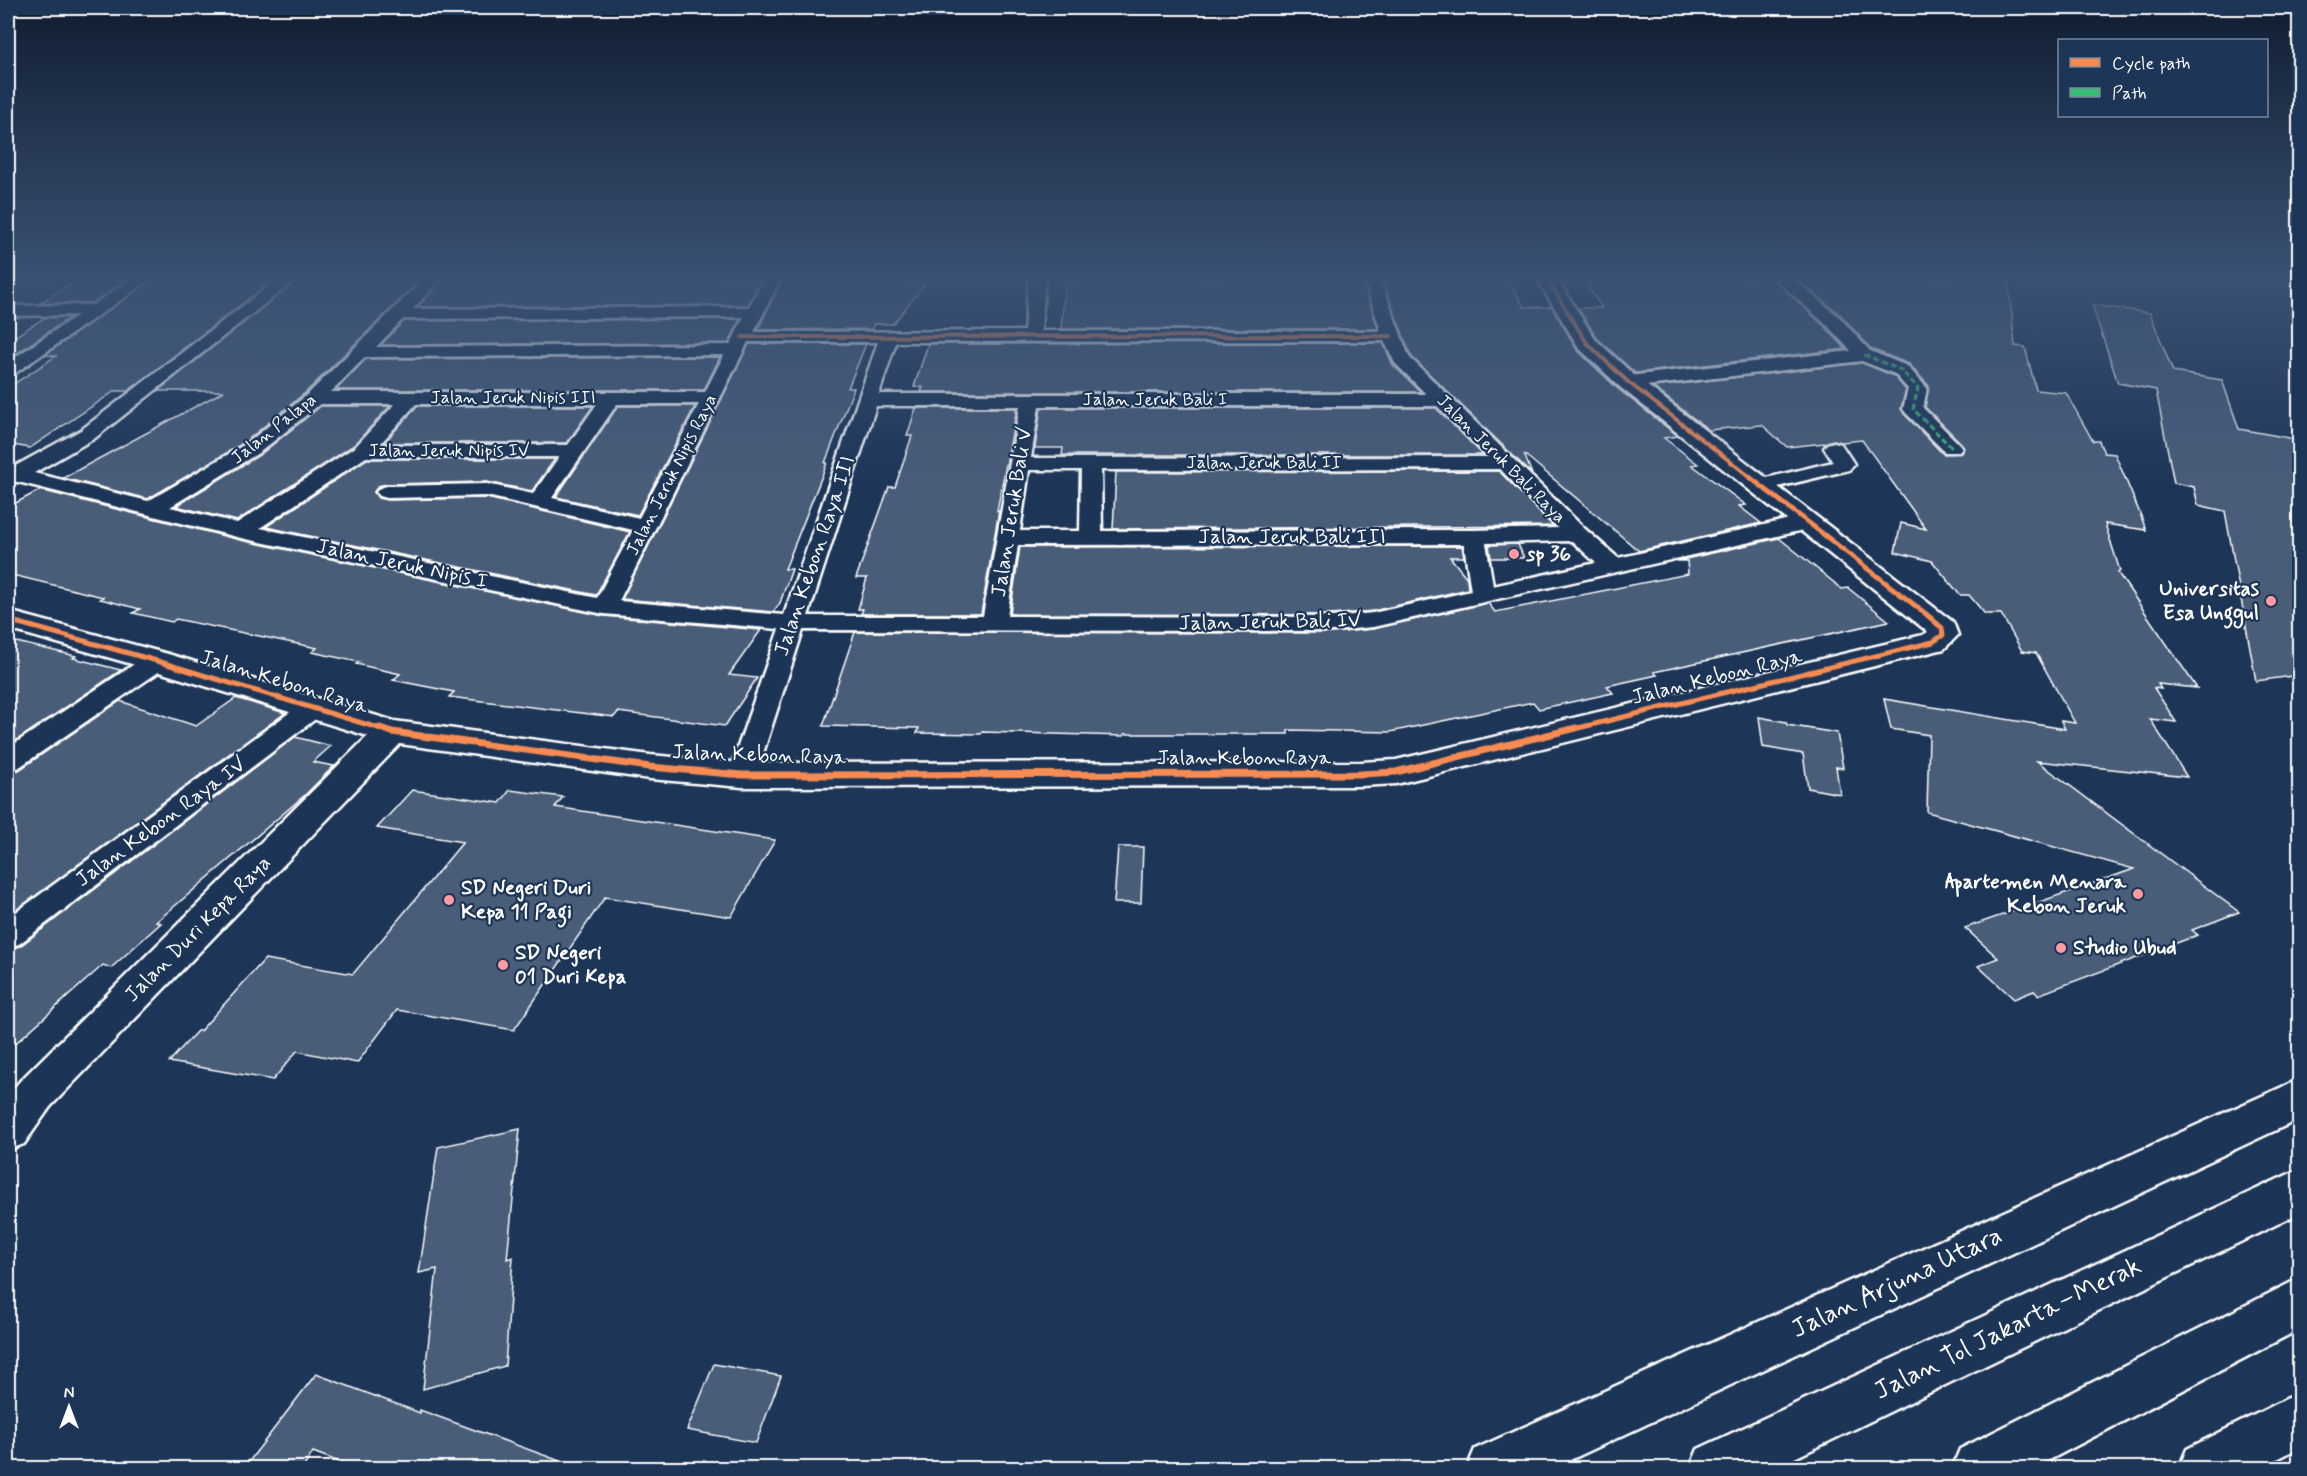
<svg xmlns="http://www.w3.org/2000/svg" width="2307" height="1476" font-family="Mynerve,sans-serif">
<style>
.building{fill:#4a5d79;stroke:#fff;stroke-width:1.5}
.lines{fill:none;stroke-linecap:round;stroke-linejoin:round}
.street-casing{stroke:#fff;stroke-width:5}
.secondary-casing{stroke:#fff;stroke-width:5}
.primary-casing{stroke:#fff;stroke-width:5}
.highway-casing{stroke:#fff;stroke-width:5}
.street{fill:#1d3557;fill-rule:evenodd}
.secondary{fill:#1d3557;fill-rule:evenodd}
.primary{fill:#1d3557;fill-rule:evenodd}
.highway{fill:#1d3557;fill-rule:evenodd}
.quiet{stroke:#3abd76;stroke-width:3;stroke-dasharray:6 3;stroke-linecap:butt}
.cycleway-far2-casing{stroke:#1d3557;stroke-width:6}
.cycleway-far1-casing{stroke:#1d3557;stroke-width:8}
.cycleway-casing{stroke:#1d3557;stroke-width:10}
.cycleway-far2{stroke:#f68b52;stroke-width:4}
.cycleway-far1{stroke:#f68b52;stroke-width:5}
.cycleway{stroke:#f68b52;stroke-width:7}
.poi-dot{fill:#ff9aa2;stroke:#1d3557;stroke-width:2}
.labels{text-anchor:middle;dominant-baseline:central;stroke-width:4.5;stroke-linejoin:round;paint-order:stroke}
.far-street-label{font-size:18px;fill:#fff;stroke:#1d3557}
.street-label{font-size:21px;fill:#fff;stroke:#1d3557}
.poi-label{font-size:21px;font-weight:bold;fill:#fff;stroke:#1d3557;text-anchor:start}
.near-street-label{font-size:26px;fill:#fff;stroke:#1d3557}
</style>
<rect width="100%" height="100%" fill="#1d3557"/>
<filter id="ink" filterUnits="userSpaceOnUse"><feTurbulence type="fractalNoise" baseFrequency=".0167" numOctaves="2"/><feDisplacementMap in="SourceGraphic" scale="12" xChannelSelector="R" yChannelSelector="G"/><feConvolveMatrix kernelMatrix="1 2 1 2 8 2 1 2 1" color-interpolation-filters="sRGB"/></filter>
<g filter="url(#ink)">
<g class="building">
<polygon points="78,279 128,279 92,303 40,303"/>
<polygon points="153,279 274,279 128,391 115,391 30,448 8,444 8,388 56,356 45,355"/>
<polygon points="298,279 421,279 306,392 245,442 148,499 63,478 224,391 158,391"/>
<polygon points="443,279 761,279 748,305 418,307"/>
<polygon points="782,279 861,279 925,284 893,324 874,324 872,329 758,330"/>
<polygon points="1079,279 1362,279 1378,329 1061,329 1065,284 1079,284"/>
<polygon points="1382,279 1504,279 1507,285 1512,285 1524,307 1552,307 1577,350 1618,389 1678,436 1664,438 1698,464 1692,465 1746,505 1739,506 1761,523 1639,551 1524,454 1532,474 1411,356"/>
<polygon points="1587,279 1773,279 1825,327 1846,349 1635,373 1597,338 1578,308 1602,308 1586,284 1590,284"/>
<polygon points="1796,279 2008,279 2015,346 2025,347 2036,390 2066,393 2093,441 2099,441 2104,453 2115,454 2141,516 2146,530 2105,524 2120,571 2118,573 2197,688 2158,684 2161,689 2154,688 2176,722 2150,719 2187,777 2037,761 2239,912 2192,930 2198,935 2038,995 2034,991 2014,999 1978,966 1998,958 1965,928 2134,869 1927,812 1929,735 1891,729 1884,699 2065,729 2061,721 2075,723 2036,653 2022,651 2001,614 1985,614 1969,595 1960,595 1932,561 1895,552 1901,523 1926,529 1862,440 1842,442 1833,440 1825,443 1787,447 1762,425 1709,430 1653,387 1862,363 1894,376 1906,390 1901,408 1904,414 1943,454 1961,453 1964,448 1961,443 1925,407 1929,386 1909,364 1871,349 1841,315"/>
<polygon points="2092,305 2150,313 2173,372 2222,380 2239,429 2300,440 2300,675 2256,681 2225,511 2198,505 2194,487 2174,483 2156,390 2118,383"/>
<polygon points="70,317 14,355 8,355 8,341 44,318"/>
<polygon points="740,319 729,343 381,345 404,321"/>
<polygon points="1383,343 1393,365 1421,392 921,392 923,387 914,387 928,344"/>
<polygon points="749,344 866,344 848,388 854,388 825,463 827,463 785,569 792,569 780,603 773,612 622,599"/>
<polygon points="720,357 704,390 336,390 366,359"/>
<polygon points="321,406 390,406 354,445 237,521 176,506 261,454"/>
<polygon points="417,406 593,406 567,443 384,443"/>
<polygon points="618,406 695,406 638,515 556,497"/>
<polygon points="916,408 1017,408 997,511 999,511 981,614 861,614 863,609 858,609 867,578 856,578 889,487 895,487 912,436 907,436"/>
<polygon points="1041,408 1436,408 1483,455 1062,455 1063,448 1035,448"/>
<polygon points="367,459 555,459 532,491 487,482 387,484 378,486 374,492 378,498 387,500 487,498 630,532 596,595 266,527"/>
<polygon points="1499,471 1553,526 1113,529 1116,472"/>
<polygon points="40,490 240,540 604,616 761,630 729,675 757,678 725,726 618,712 614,717 449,697 454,692 393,680 400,674 356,664 359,662 312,652 317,648 176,619 172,622 133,613 140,609 100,599 103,597 8,574 8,507"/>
<polygon points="1779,538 1842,589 1848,588 1889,621 1654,672 1657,675 1607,686 1613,693 1539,709 1533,702 1390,732 1288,730 1288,734 1124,734 1124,736 982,732 981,734 917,733 919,728 823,726 855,632 1332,633 1373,629 1488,603 1495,612 1688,574 1687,561 1677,561"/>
<polygon points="1518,544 1524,558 1491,558 1489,545"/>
<polygon points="1462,546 1464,557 1450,557 1467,578 1468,589 1373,611 1332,615 1010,614 1020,547"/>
<polygon points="8,640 76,656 73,658 121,670 8,746"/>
<polygon points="236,698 285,713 8,916 8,772 19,770 120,701 196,726"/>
<polygon points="1759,717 1786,722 1787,725 1837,733 1843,768 1836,767 1840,794 1808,788 1803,754 1763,747"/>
<polygon points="295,737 331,746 313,762 334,766 305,795 156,922 161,923 111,968 103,965 8,1050 8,949 20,946"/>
<polygon points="412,790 500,803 510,790 563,797 555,807 775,840 731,917 605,897 514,1030 397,1010 357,1063 297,1051 273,1080 169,1062 197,1031 200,1031 265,959 353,974 463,842 377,828"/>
<polygon points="1118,847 1143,847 1141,903 1114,903"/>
<polygon points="520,1129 507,1259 513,1257 505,1366 423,1389 437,1269 419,1273 438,1147"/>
<polygon points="714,1364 781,1376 756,1443 687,1430"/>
<polygon points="316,1374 420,1413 420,1410 571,1465 571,1468 355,1468 313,1452 303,1468 244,1468"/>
</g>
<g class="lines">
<defs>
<g id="street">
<polygon points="132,279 151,279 14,374 8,375 8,362 78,315 8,316 8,306 93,305"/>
<path d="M278,279h18l-201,159 -61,35 114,28 98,-57 62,-50 116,-115h17l-28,30 336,-2 15,-28h16l-26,53 270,-1 5,-52h16l-4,52h340l-17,-52h16l29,78 176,172 33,29 190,-43 8,2 3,5 -3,5 -8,2 -435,98 -41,4 -529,-1 -47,145 -4,7 -10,3 -10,-3 -4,-7 51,-146 -175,-15 -363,-76 -223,-56h-10v-12l73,-40zM744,317l-14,28 -354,2 27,-28zM1384,341l11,22 31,31h-547l17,-52zM748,342h130l-94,273 -165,-14zM724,355l-19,37h-374l34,-35zM320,404h75l-40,43 -118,76 -67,-16 90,-55zM416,404h181l-29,41h-189zM617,404h82l-60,114 -87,-20zM876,406h144l-37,210h-175zM1039,406h398l51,51 -457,1zM366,457h193l-26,37 -46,-10 -100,2 -7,2 -4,4 4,4 7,2 100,-2 146,34 -36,68 -337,-70zM1500,469l58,59 -84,2 -372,1 -1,-61zM1029,470h52l-1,61h-60zM1572,541l24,22 -103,23 -7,-43zM1464,544l7,47 -98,22 -41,4 -325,-1 11,-71z"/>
<polygon points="1775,279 1793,279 1839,317 1870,351 1907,366 1927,388 1923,408 1959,444 1962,448 1959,452 1945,452 1906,413 1903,409 1908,389 1895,374 1862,361 1628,388 1621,386 1619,382 1621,378 1628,376 1851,351 1827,325"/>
<polygon points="1834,442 1841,444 1854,464 1849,470 1761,491 1754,489 1750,485 1754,481 1833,462 1824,448 1827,444"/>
<polygon points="157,653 166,655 170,661 166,667 18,768 8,770 8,748 148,655"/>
<polygon points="313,699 322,702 326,708 322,714 19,944 8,947 8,918 304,702"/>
</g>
<polygon id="secondary" points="1537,279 1557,279 1595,339 1636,377 1953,622 1958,635 1944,649 1396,784 1361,786 742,787 650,779 400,744 50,1107 24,1144 8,1150 8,1096 20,1081 368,736 146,668 8,629 8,611 168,654 394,721 650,755 742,763 1361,762 1396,760 1923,635 1928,632 1620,387 1579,348"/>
<g id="primary">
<polygon points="2300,1079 2300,1119 1553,1468 1467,1468 1475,1449"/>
<polygon points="2300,1392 2300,1447 2260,1468 2179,1468 2187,1449"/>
</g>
<g id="highway">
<polygon points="2300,1169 2300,1213 1774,1468 1690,1468 1698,1449"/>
<polygon points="2300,1278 2300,1329 2034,1468 1952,1468 1960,1449"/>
</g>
</defs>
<use href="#street" class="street-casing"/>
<use href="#secondary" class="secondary-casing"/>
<use href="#primary" class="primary-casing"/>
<use href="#highway" class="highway-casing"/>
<use href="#street" class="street"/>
<use href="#secondary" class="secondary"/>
<use href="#primary" class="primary"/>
<use href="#highway" class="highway"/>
<polyline class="quiet" points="1864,355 1901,370 1918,388 1913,409 1952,448"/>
<defs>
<g id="cycleway-far2">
<polyline points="1547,279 1587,343 1628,382 1749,476"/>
<polyline points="742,337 1391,336"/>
</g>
<g id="cycleway-far1">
<polyline points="8,620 157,661 385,730"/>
<polyline points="1570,730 1933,642 1943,635 1942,628 1926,614 1747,475"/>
</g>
<polyline id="cycleway" points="380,728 392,732 650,767 742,775 1361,774 1396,772 1576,728"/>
</defs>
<use href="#cycleway-far2" class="cycleway-far2-casing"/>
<use href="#cycleway-far1" class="cycleway-far1-casing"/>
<use href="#cycleway" class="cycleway-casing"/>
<use href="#cycleway-far2" class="cycleway-far2"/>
<use href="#cycleway-far1" class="cycleway-far1"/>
<use href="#cycleway" class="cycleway"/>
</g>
</g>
<linearGradient id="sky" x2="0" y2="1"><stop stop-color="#101d30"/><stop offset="0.57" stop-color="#3a5174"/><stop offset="1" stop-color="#3a5174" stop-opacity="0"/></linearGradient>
<rect width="2307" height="486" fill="url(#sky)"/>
<g class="poi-dot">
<circle cx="1514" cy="554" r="6"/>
<circle cx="2271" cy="601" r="6"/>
<circle cx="2138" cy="894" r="6"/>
<circle cx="449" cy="900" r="6"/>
<circle cx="2061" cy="948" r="6"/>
<circle cx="503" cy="965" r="6"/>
</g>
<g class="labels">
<g class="far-street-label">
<text x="513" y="398">Jalan Jeruk Nipis III</text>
<text x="1155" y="400">Jalan Jeruk Bali I</text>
<text transform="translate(274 429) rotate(-38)">Jalan Palapa</text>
<text x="449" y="451">Jalan Jeruk Nipis IV</text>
<text transform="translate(1501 459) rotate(45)">Jalan Jeruk Bali Raya</text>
<text x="1264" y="463">Jalan Jeruk Bali II</text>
<text transform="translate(672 475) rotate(-63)">Jalan Jeruk Nipis Raya</text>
</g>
<g class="street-label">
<text transform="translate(1012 512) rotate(-81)">Jalan Jeruk Bali V</text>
<text x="1292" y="537">Jalan Jeruk Bali III</text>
<text transform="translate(815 556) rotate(-71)">Jalan Kebon Raya III</text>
<text transform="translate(402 564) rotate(12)">Jalan Jeruk Nipis I</text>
<text transform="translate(1270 622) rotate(-1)">Jalan Jeruk Bali IV</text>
<text transform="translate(1717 677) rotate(-14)">Jalan Kebon Raya</text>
<text transform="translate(284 682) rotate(17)">Jalan Kebon Raya</text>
<text transform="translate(759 755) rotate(2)">Jalan Kebon Raya</text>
<text x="1244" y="758">Jalan Kebon Raya</text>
<text transform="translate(161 822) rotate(-36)">Jalan Kebon Raya IV</text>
<text transform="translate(198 929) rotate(-45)">Jalan Duri Kepa Raya</text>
</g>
<g class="poi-label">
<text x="1526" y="554">sp 36</text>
<text x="2259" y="589" text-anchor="end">Universitas<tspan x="2259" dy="24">Esa Unggul</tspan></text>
<text x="2126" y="882" text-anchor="end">Apartemen Menara<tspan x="2126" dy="24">Kebon Jeruk</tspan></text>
<text x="461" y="888">SD Negeri Duri<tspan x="461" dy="24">Kepa 11 Pagi</tspan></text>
<text x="2073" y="948">Studio Ubud</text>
<text x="515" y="953">SD Negeri<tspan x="515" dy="24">01 Duri Kepa</tspan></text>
</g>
<g class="near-street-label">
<text transform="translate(1897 1283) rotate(-25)">Jalan Arjuna Utara</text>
<text transform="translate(2008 1329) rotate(-26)">Jalan Tol Jakarta–Merak</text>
</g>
</g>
<rect width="2307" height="1476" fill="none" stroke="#1d3557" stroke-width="30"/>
<rect x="15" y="15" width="2277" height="1446" fill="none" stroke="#fff" stroke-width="2" filter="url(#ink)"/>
<rect x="2058" y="39" width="210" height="78" fill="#1d3557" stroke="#77869a" stroke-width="1.5"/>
<rect x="2070" y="58" width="30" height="9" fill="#f68b52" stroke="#77869a" stroke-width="1.5"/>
<text x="2112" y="69" font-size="18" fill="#ffffff">Cycle path</text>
<rect x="2070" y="88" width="30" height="9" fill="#3abd76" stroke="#77869a" stroke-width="1.5"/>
<text x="2112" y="99" font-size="18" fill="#ffffff">Path</text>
<g transform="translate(69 1407)" stroke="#1d3557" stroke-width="4.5" paint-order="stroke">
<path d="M0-4.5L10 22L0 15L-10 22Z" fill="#ffffff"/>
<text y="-9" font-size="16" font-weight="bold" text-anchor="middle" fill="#ffffff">N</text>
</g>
</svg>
